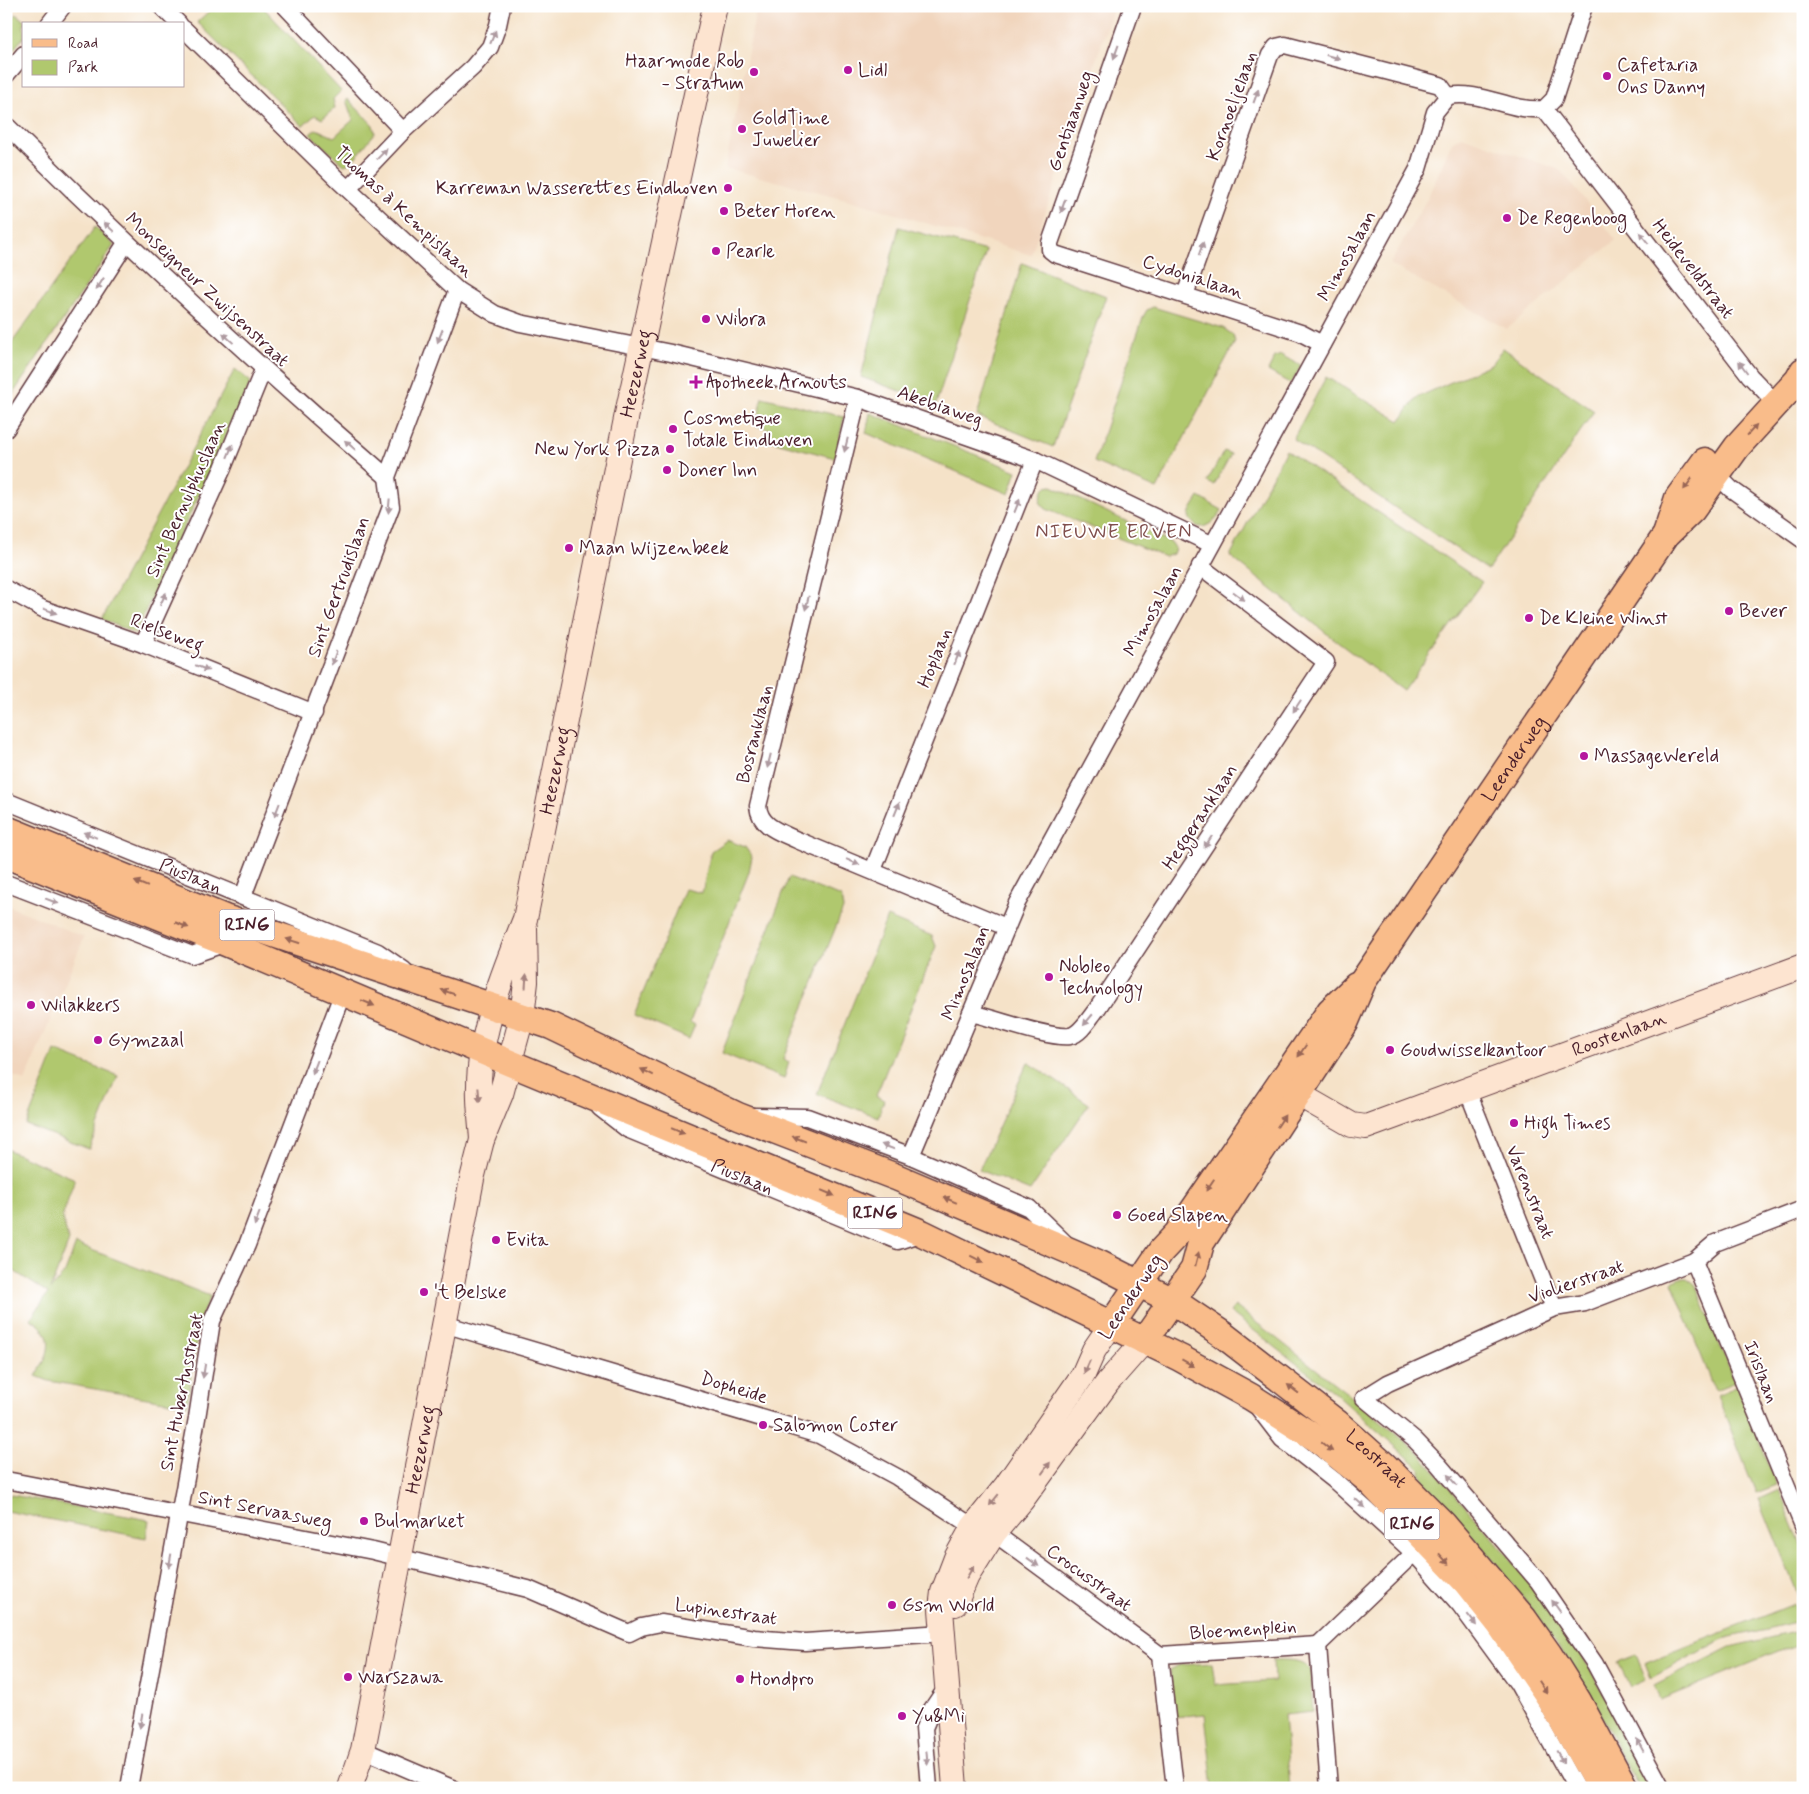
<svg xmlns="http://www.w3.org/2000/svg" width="1809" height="1794" font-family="Mynerve,sans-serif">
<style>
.built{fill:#f1d5bd}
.green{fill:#b0c86e;stroke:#7d744c}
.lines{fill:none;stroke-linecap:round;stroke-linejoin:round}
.street-casing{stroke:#643c43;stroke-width:19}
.secondary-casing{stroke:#643c43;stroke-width:26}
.primary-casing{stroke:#643c43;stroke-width:29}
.street{stroke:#fff;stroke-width:16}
.secondary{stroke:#fde4d0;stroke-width:24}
.primary{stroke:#f9bc8a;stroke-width:26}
.oneway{fill:#ae9aa0}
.oneway2{fill:#996656}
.oneway3{fill:#a4827e}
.poi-dot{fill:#b5179e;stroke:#fff;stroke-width:2}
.labels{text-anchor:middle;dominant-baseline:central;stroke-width:4;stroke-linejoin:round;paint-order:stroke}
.shield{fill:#fff;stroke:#80626b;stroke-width:1}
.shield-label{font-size:18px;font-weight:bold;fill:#4a1f2b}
.poi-label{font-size:19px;fill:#4a1f2b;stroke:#fff;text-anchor:start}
.street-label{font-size:19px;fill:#4a1f2b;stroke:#fff}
.neighbourhood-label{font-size:20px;letter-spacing:1px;fill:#804f4d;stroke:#fff}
</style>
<rect width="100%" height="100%" fill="#fff"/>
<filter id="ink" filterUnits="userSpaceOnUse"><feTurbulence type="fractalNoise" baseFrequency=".02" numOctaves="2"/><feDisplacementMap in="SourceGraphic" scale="10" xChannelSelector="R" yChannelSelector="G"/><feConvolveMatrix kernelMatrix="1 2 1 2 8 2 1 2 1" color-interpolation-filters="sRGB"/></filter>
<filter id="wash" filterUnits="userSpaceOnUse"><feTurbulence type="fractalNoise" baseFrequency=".0096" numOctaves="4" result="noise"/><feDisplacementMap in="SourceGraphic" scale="20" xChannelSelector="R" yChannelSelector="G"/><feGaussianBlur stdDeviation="1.12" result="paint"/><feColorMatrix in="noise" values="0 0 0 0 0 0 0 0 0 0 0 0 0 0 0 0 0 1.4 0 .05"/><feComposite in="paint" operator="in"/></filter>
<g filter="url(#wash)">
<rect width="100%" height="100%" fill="#f5e2c8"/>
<g class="built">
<polygon points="757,6 1114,6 1031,255 850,200 725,168"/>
<polygon points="1461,136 1558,169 1565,175 1616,240 1507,329 1390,264 1428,197 1452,142"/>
<polygon points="6,905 84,937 25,1081 6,1073"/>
</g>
<g class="green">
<polygon points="215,6 262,6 341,91 333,99 335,108 322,119 315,115 303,126 197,22"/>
<polygon points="16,14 28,24 24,24 24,37 6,58 6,25"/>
<polygon points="348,99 373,125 375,133 351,163 344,165 310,134 316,129 334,137 353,120 346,100"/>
<polygon points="95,227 114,245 6,404 6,351"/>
<polygon points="899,227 986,251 936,404 861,377"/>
<polygon points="1022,263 1106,296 1053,447 977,416"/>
<polygon points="1153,307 1223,328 1233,335 1235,342 1157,489 1094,462 1144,315 1147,310"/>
<polygon points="1503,348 1594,411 1488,570 1293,439 1326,377 1400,421 1416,398 1491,364"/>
<polygon points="1281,355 1301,366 1291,384 1268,371 1275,357"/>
<polygon points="235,369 251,382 135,634 102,619"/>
<polygon points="762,397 844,417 835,458 768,440 770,429 757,426"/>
<polygon points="870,413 1017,471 1009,494 866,433"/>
<polygon points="1286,450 1482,582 1403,691 1336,641 1230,556"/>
<polygon points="1224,451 1231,454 1214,485 1207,482"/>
<polygon points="1052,486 1172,543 1175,548 1173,554 1165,557 1046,509 1040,502 1043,490 1046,487"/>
<path d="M1199,497l23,13c-5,9 -19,24 -29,13 -2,-3 -4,-4 -4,-8 1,-5 7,-13 10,-18z"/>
<polygon points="727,840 745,847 752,857 749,872 690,1022 695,1025 689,1039 634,1015 685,889 702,893 711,851"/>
<polygon points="789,877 841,897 843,909 783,1059 789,1062 784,1079 722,1053"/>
<polygon points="887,917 932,936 936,946 876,1096 884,1100 878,1117 817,1094"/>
<polygon points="55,1051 118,1076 89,1149 26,1125"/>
<polygon points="1028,1062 1089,1104 1030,1191 979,1170"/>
<path d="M6,1149l69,30 -13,39 7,23 -19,49 15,-18 11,-28 134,52 -10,23 -13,86 -138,-24 -13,-5c14,-22 21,-41 -5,-57l17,-26 -42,-27z"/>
<polygon points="1681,1278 1687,1278 1695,1284 1735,1382 1715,1390 1672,1282"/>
<path d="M1235,1306l126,98 60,51 111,129 53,76 71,128h-17c-18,-35 -36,-70 -56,-103 -31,-50 -66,-97 -104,-141 -14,-16 -61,-55 -59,-76l-88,-77 -102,-79z"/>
<polygon points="1737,1386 1777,1485 1756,1493 1717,1395"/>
<polygon points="1779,1490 1803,1549 1803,1607 1759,1499"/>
<polygon points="6,1494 149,1520 146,1538 6,1511"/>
<polygon points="1794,1604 1800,1621 1723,1639 1651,1678 1645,1663"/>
<polygon points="1803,1630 1803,1642 1660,1700 1654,1686 1730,1647"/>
<polygon points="1636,1655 1646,1679 1630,1686 1618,1662"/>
<path d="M1273,1660c47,-2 36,12 40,52l-29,3 6,73h-77l-8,-74 -31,3 -4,-47 9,-5 33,-2 3,22 59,-4z"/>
</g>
</g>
<g filter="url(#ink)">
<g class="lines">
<defs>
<g id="street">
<polyline points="161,6 179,24"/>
<polyline points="285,6 403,131"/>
<polyline points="1133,6 1050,243 1050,250 1055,254 1301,333 1322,344"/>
<polyline points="49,24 63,6"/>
<polyline points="184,29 339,181 457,290 495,314 520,323 671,353 858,398 1035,460 1211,544"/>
<polyline points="6,75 24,54"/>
<path d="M1448,96c34,-6 61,16 96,13l10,-10 30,-93"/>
<polyline points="1544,109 1750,376 1776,403"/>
<path d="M6,125c123,122 250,239 381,352"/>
<polyline points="348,189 403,131 473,67 490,47 498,25 502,6"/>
<polyline points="1185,295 1270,55 1276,47 1285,45 1440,85 1448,96"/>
<path d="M858,398l-100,408c2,21 22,26 39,34l209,87"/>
<polyline points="6,429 126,243"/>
<polyline points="1712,470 1731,489 1803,540"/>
<polyline points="6,589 43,609 143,644 314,713"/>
<polyline points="143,644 223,468 263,370"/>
<path id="s1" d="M6,801l372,151 26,18"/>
<polyline points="873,870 1035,460"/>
<polyline points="6,883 192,955 226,943"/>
<polyline points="243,896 391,507 387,477 457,290"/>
<path d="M971,1013c22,5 79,26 99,23 11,-2 20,-19 27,-27l229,-347 -126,-96"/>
<polyline points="1468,1092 1554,1308"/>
<path id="s2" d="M600,1108l27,21 271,112 24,-8"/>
<polyline points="753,1116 807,1117 911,1156 1029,1208 1066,1244"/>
<polyline points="911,1156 1017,903 1418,169 1435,112 1448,96"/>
<polyline points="1694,1261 1803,1526"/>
<polyline points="444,1324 819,1435 897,1477 973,1527 994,1533 1160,1655"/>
<polyline points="1259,1409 1282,1439 1334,1480 1414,1553 1460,1605 1518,1684 1576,1788"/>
<polyline points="6,1480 373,1551 528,1589 629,1633 641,1627 661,1623 754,1638 805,1642 943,1633"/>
<polyline points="1318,1645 1414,1553"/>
<polyline points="363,1750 452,1788"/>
<polyline points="129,1788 197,1418 212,1321 247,1245 343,992"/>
<polyline points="929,1788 924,1728 932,1709 947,1687"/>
<polyline points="1175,1788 1160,1655 1318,1645 1329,1788"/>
<polyline points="1662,1788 1595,1664 1538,1581 1438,1464 1415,1440 1364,1398 1388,1383 1554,1308 1585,1303 1694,1261 1715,1243 1803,1209"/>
</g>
<g id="secondary">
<path id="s3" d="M1298,1094l54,31 14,2 437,-161"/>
<path id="s4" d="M482,1140c-1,-18 -4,-37 -3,-54 0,-54 26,-118 46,-167l102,-505 88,-408"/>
<polyline points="955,1604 967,1576 994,1533 1022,1500 1108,1382 1144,1341"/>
<path id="s5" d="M350,1788l13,-38 109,-571 10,-39 19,-46 21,-77 4,-35 -1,-54"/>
<polyline points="955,1788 941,1609 943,1592 956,1558 973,1527 1006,1486 1083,1375 1094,1350 1111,1325"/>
</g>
<g id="primary">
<polyline points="1667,532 1678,498 1705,461"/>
<path id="s6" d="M6,829l219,89 326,108 187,90 158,61 202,86 75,38 49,33 115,89 47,42 59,59 81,95 24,34 30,48 47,87"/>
<polyline points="6,855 226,943 510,1063 922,1233 1180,1358 1251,1397 1317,1439 1367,1479 1465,1581 1500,1625 1549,1697 1600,1788"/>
<polyline points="1111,1325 1161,1251 1177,1234 1330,1011 1356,986"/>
<path id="s7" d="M1144,1341l50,-72 7,-26 144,-220 18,-42 303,-446 26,-25 45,-63 61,-67 5,-9"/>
</g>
</defs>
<use href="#street" class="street-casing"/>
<use href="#secondary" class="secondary-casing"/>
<use href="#primary" class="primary-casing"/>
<use href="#street" class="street"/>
<use href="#secondary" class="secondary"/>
<use href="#primary" class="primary"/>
</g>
<defs><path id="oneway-solid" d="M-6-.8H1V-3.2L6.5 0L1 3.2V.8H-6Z" transform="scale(1.25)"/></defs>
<g class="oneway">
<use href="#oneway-solid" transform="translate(493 37) rotate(-68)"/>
<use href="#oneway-solid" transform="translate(1116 52) rotate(110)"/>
<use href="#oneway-solid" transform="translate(1333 57) rotate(15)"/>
<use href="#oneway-solid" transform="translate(1256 96) rotate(-70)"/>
<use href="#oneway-solid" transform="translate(382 154) rotate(-46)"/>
<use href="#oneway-solid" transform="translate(1063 206) rotate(109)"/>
<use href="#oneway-solid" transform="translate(109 227) rotate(-137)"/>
<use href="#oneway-solid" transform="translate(1644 238) rotate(-128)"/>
<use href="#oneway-solid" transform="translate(1201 249) rotate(-70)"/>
<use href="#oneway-solid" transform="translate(100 284) rotate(122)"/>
<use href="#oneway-solid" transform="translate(440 336) rotate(111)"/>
<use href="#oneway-solid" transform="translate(228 338) rotate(-137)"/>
<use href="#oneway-solid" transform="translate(1743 367) rotate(-127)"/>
<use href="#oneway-solid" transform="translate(350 445) rotate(-139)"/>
<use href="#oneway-solid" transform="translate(846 445) rotate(104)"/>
<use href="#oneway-solid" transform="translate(230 451) rotate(-68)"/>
<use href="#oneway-solid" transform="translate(389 506) rotate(95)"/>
<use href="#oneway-solid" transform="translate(1017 506) rotate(-68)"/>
<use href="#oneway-solid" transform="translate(1239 596) rotate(37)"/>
<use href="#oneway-solid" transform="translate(163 599) rotate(-65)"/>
<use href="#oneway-solid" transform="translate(807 603) rotate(104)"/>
<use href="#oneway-solid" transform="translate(50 611) rotate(20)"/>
<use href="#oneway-solid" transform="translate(334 658) rotate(110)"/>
<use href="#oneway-solid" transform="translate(957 658) rotate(-68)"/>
<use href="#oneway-solid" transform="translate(202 668) rotate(22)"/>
<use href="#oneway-solid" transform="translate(1297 706) rotate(123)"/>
<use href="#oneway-solid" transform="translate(769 761) rotate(104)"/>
<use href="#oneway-solid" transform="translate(897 809) rotate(-68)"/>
<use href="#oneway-solid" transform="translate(277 810) rotate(111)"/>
<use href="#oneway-solid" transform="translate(90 835) rotate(-158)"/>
<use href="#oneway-solid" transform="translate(1208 842) rotate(123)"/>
<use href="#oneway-solid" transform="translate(853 862) rotate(22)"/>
<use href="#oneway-solid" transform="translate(52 901) rotate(21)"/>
<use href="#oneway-solid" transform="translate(1088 1020) rotate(130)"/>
<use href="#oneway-solid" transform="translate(315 1067) rotate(111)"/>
<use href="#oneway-solid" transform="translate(888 1147) rotate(-159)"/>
<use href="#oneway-solid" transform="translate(257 1219) rotate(111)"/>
<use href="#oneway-solid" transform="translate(204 1371) rotate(99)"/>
<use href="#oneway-solid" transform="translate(1452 1480) rotate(-131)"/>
<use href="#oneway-solid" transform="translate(1360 1503) rotate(42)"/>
<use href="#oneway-solid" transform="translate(170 1561) rotate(100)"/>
<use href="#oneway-solid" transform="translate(1033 1562) rotate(36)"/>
<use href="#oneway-solid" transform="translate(1556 1606) rotate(-126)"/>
<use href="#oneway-solid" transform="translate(1472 1620) rotate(52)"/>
<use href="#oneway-solid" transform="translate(141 1721) rotate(100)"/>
<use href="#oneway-solid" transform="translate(1640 1745) rotate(-118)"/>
<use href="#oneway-solid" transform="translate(1560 1757) rotate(61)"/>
<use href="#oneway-solid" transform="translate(927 1758) rotate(85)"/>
</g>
<g class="oneway2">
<use href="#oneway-solid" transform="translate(1752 430) rotate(-49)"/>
<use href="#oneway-solid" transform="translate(1688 484) rotate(126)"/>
<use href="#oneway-solid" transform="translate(141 884) rotate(-158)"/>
<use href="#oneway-solid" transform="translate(182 925) rotate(22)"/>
<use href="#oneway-solid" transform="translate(293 941) rotate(-162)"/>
<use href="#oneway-solid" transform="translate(448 992) rotate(-161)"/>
<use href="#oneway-solid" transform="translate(368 1003) rotate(23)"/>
<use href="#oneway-solid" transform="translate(1302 1051) rotate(124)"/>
<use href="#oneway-solid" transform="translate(647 1072) rotate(-154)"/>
<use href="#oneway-solid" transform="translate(1281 1121) rotate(-57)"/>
<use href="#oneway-solid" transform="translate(678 1131) rotate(22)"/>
<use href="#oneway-solid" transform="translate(799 1139) rotate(-159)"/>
<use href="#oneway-solid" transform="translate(1210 1185) rotate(124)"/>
<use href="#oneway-solid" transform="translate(828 1193) rotate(23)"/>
<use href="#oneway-solid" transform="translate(950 1200) rotate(-157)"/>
<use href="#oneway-solid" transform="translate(977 1259) rotate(26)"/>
<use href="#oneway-solid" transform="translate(1197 1259) rotate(-76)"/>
<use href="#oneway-solid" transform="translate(1188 1363) rotate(29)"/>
<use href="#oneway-solid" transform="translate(1293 1389) rotate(-142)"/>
<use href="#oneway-solid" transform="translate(1327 1447) rotate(39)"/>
<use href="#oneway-solid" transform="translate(1444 1559) rotate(48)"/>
<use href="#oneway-solid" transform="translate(1543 1687) rotate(57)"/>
</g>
<g class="oneway3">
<use href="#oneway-solid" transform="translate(526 981) rotate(-86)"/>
<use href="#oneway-solid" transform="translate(479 1095) rotate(85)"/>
<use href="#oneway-solid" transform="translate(1087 1367) rotate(114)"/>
<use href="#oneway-solid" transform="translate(1046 1468) rotate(-54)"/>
<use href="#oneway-solid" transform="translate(994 1500) rotate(129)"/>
<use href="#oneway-solid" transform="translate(970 1572) rotate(-60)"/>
</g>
</g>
<g class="poi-dot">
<circle cx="848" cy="70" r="5"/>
<circle cx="754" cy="72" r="5"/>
<circle cx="1607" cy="76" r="5"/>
<circle cx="742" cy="129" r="5"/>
<circle cx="728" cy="188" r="5"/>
<circle cx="724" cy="211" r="5"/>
<circle cx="1507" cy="218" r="5"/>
<circle cx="716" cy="251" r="5"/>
<circle cx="706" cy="319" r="5"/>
<path d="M693.5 374.5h5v5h5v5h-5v5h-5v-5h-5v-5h5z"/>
<circle cx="673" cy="429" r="5"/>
<circle cx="670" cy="449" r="5"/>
<circle cx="667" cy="470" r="5"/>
<circle cx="569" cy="548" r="5"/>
<circle cx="1729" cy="611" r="5"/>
<circle cx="1529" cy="618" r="5"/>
<circle cx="1584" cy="756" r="5"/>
<circle cx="1049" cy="977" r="5"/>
<circle cx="31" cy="1005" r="5"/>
<circle cx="98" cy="1040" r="5"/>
<circle cx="1390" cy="1050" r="5"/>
<circle cx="1514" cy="1123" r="5"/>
<circle cx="1117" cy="1215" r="5"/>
<circle cx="496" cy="1240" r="5"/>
<circle cx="424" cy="1292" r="5"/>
<circle cx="763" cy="1425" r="5"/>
<circle cx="364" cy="1521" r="5"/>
<circle cx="892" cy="1605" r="5"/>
<circle cx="348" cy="1677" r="5"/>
<circle cx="740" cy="1679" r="5"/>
<circle cx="902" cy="1716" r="5"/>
</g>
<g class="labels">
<g class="shield">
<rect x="219.5" y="909.5" width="55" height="31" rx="4"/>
<rect x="847.5" y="1197.5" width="55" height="31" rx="4"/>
<rect x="1384.5" y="1508.5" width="55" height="31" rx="4"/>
</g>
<g class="shield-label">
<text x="247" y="925">RING</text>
<text x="875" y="1213">RING</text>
<text x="1412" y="1524">RING</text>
</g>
<g class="poi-label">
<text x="744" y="61" text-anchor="end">Haarmode Rob<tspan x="744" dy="22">- Stratum</tspan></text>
<text x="1617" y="65">Cafetaria<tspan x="1617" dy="22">Ons Danny</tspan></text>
<text x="858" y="70">Lidl</text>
<text x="752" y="118">GoldTime<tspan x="752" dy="22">Juwelier</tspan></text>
<text x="718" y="188" text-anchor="end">Karreman Wasserettes Eindhoven</text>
<text x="734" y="211">Beter Horen</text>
<text x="1517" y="218">De Regenboog</text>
<text x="726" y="251">Pearle</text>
<text x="716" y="319">Wibra</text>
<text x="706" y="382">Apotheek Arnouts</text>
<text x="683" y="418">Cosmetique<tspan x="683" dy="22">Totale Eindhoven</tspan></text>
<text x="660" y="449" text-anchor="end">New York Pizza</text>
<text x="677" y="470">Doner Inn</text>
<text x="579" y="548">Maan Wijzenbeek</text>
<text x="1739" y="611">Bever</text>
<text x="1539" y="618">De Kleine Winst</text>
<text x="1594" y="756">MassageWereld</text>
<text x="1059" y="966">Nobleo<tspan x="1059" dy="22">Technology</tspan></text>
<text x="41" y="1005">Wilakkers</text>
<text x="108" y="1040">Gymzaal</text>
<text x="1400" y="1050">Goudwisselkantoor</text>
<text x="1524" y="1123">High Times</text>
<text x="1127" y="1215">Goed Slapen</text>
<text x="506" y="1240">Evita</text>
<text x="434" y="1292">'t Belske</text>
<text x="773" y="1425">Salomon Coster</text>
<text x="374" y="1521">Bulmarket</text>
<text x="902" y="1605">Gsm World</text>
<text x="358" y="1677">Warszawa</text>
<text x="750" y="1679">Hondpro</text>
<text x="912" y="1716">Yu&amp;Mi</text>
</g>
<g class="street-label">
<text transform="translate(1232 106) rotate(-70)">Kornoeljelaan</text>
<text transform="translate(1071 121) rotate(-71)">Gentiaanweg</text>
<text transform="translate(404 212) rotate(43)">Thomas à Kempislaan</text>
<text transform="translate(1347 256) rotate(-61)">Mimosalaan</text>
<text transform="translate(1693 269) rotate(52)">Heideveldstraat</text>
<text transform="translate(1193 277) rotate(18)">Cydonialaan</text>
<text transform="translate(207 290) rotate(43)">Monseigneur Zwijsenstraat</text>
<text stroke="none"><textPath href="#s4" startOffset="785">Heezerweg</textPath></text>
<text transform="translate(940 406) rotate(19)">Akebiaweg</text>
<text transform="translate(186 499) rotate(-66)">Sint Bernulphuslaan</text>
<text transform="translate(339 587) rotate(-70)">Sint Gertrudislaan</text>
<text transform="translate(1153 611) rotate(-61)">Mimosalaan</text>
<text transform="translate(167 633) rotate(21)">Rielseweg</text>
<text transform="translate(935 658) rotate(-68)">Hoplaan</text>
<text transform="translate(755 734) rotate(-76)">Bosranklaan</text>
<text stroke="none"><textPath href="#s7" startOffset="692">Leenderweg</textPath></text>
<text stroke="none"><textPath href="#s4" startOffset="380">Heezerweg</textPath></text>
<text transform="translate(1200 817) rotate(-57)">Heggeranklaan</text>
<text stroke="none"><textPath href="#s1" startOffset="199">Piuslaan</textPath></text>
<text transform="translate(966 973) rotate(-68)">Mimosalaan</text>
<text stroke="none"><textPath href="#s3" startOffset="346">Roostenlaan</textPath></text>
<text stroke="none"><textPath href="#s2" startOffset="159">Piuslaan</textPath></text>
<text transform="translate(1530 1192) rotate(68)">Varenstraat</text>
<text transform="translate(1576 1282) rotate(-19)">Violierstraat</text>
<text transform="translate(1131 1297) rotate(-56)">Leenderweg</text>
<text transform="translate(1761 1372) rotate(68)">Irislaan</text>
<text transform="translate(734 1388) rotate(17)">Dopheide</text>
<text transform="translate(182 1392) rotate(-79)">Sint Hubertusstraat</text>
<text stroke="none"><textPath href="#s5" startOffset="346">Heezerweg</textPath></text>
<text stroke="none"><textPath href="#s6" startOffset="1518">Leostraat</textPath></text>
<text transform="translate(265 1510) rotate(11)">Sint Servaasweg</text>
<text transform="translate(1089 1578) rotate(36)">Crocusstraat</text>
<text transform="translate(726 1612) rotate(8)">Lupinestraat</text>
<text transform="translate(1243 1630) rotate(-4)">Bloemenplein</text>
</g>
<g class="neighbourhood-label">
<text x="1114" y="532">NIEUWE ERVEN</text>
</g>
</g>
<rect width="1809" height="1794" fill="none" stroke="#fff" stroke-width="25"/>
<rect x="22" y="22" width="162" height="65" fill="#ffffff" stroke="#b7a5aa"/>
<rect x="32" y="39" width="25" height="8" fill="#f9bc8a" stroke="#b7a5aa"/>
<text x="68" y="48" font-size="15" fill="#4a1f2b">Road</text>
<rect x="32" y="60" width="25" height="15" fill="#b0c86e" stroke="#b7a5aa"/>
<text x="68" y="72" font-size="15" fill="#4a1f2b">Park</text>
</svg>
